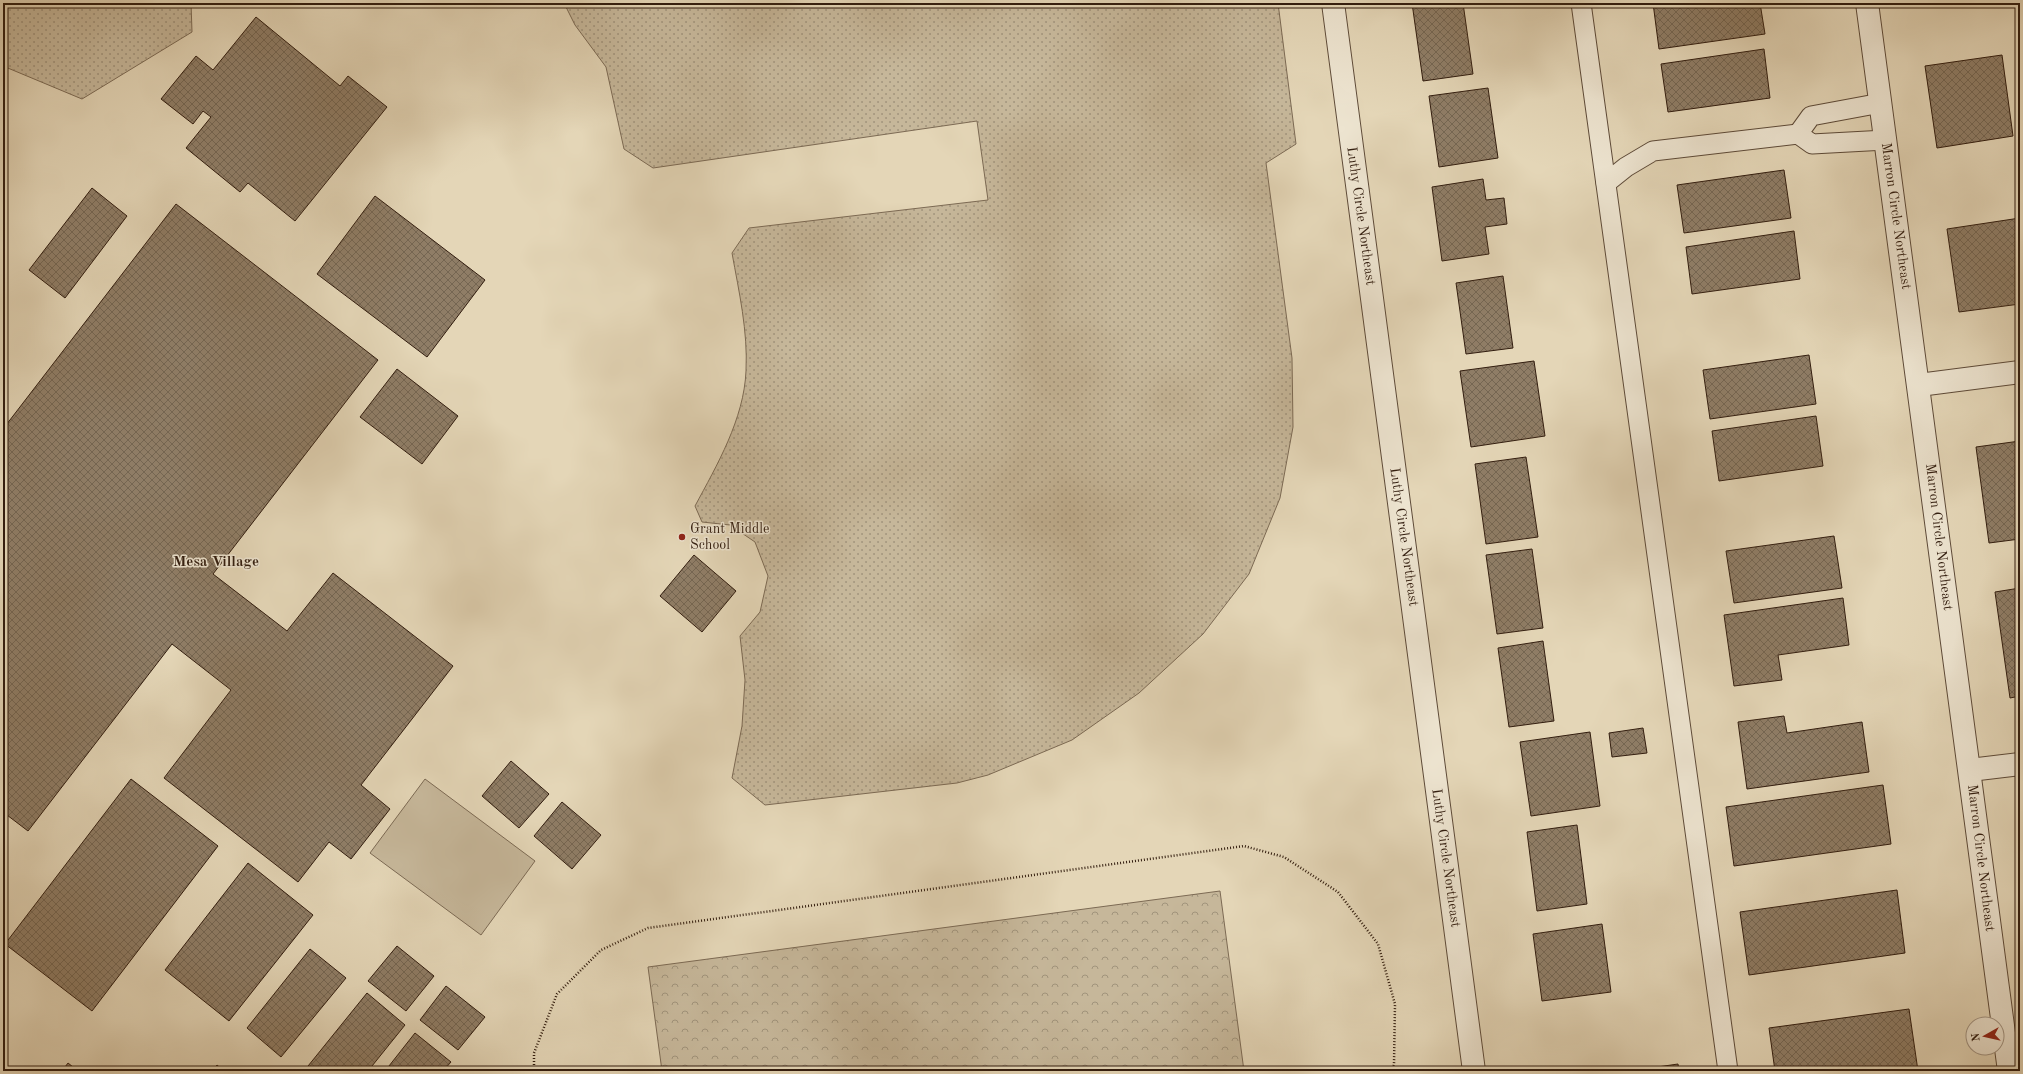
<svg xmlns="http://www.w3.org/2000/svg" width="2023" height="1074" font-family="'Old Standard TT',serif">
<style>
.grass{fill:url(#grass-dots);stroke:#7c6a54}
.forest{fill:url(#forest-crowns);stroke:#7c6a54}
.pitch{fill:#c6b79a;stroke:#7c6a54}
.building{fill:url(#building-cross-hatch);stroke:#321d0f}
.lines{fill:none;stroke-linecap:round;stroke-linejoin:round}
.lane-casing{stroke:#5e4b39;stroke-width:21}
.street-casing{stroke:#5e4b39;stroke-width:24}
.path{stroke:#321d0f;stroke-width:2.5;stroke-dasharray:1 2;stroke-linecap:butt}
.lane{stroke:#ede4d0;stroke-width:19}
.street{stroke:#ede4d0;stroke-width:22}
.poi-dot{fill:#8f2418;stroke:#ede4d0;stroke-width:1.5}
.labels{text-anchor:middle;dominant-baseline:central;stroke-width:3;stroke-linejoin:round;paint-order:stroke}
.street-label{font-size:14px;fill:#321d0f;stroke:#ede4d0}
.poi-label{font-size:14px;fill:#321d0f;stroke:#ede4d0;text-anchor:start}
.neighbourhood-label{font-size:15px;font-weight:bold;fill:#321d0f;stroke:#ede4d0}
</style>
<defs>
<pattern id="grass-dots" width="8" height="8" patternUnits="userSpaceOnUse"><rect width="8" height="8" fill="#c6b79a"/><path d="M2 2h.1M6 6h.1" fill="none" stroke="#a1947c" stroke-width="1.8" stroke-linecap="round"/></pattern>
<pattern id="forest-crowns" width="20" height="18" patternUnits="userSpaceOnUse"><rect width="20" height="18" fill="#c6b79a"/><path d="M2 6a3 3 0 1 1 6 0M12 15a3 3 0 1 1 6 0" fill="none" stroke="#a1947c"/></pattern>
<pattern id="building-cross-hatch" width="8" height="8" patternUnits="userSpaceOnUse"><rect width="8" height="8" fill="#8f7d66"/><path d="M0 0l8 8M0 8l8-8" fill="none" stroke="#756652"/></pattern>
</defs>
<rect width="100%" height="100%" fill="#e4d6b7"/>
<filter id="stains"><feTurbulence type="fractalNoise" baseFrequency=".005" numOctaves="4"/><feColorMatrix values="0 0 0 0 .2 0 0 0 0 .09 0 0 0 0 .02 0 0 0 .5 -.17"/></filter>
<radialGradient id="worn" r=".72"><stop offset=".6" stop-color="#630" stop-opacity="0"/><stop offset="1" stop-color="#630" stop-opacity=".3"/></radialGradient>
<g class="grass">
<polygon points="3,3 191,3 192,32 82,99 3,66"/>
<path d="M564,3h714l18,141 -30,19 26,195 1,69 -13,71 -31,76 -46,60 -64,59 -67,47 -84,35 -31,8 -192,22 -33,-27 10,-52 3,-46 -5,-44 20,-24 8,-36 -13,-34 -25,-17 -28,-3 -7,-16c22,-41 49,-87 51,-135 2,-40 -7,-79 -14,-118l17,-25 239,-28 -11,-79 -324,47 -29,-19 -18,-82 -31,-42z"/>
</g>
<polygon class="forest" points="1220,891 1244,1071 662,1071 648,967"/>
<polygon class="pitch" points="425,779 535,861 481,935 370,853"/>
<g class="building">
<polygon points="1412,3 1463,3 1473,74 1423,81"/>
<polygon points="1653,3 1760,3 1765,34 1659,49"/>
<polygon points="256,17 340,86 348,76 387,107 295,221 248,183 240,192 186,148 211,117 203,111 193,124 161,99 196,56 213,70"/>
<polygon points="1764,49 1770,98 1668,112 1661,64"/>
<polygon points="2002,55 2013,136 1937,148 1925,66"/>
<polygon points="1488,88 1498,158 1439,167 1429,96"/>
<polygon points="1784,170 1791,218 1684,233 1677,185"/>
<polygon points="1483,179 1486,200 1504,198 1507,224 1485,227 1489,254 1442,261 1432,187"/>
<polygon points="92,188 127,216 65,298 29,270"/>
<polygon points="375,196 485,280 427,357 317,274"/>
<polygon points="176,204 378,360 213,574 287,631 333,573 453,666 361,785 390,809 351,859 329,842 298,882 164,778 231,690 172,644 28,831 3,812 3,429"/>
<polygon points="2020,218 2020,304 1959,312 1947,229"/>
<polygon points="1794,231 1800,279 1692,294 1686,247"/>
<polygon points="1503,276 1513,348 1466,354 1456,283"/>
<polygon points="1809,355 1816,404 1710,419 1703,370"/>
<polygon points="1534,361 1545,436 1471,447 1460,371"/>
<polygon points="397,369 458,416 422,464 360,417"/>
<polygon points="1816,416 1823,466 1719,481 1712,431"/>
<polygon points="2020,441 2020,539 1989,543 1976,447"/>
<polygon points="1526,457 1538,537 1486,544 1475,464"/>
<polygon points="1834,536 1842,588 1734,603 1726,551"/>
<polygon points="1532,549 1543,628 1497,634 1486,555"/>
<polygon points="694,555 736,591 702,632 660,596"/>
<polygon points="2020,588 2020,696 2010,698 1995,592"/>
<polygon points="1843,598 1849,645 1778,655 1782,680 1734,686 1724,615"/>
<polygon points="1543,641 1554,721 1509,727 1498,648"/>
<polygon points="1784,716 1787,733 1862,722 1869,772 1747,789 1738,722"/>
<polygon points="1643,728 1647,753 1612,757 1609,733"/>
<polygon points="1590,732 1600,806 1531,816 1520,742"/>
<polygon points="511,761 549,794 519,828 482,796"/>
<polygon points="131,779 218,846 92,1011 5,944"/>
<polygon points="1883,785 1891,844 1734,866 1726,807"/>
<polygon points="562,802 601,835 572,869 534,836"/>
<polygon points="1577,825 1587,904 1537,911 1527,832"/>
<polygon points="248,863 313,915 229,1021 165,970"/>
<polygon points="1897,890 1905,953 1749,975 1740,912"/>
<polygon points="1602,924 1611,992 1542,1001 1533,934"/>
<polygon points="397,946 434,976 406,1011 368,981"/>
<polygon points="310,949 346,978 281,1057 247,1028"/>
<polygon points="446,986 485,1017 458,1050 420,1020"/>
<polygon points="367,993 405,1025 368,1071 304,1071"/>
<polygon points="1909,1009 1918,1071 1775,1071 1769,1028"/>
<polygon points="415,1033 451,1062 443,1071 385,1071"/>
<polygon points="68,1063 78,1071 62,1071"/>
<polygon points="1678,1064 1679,1071 1630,1071"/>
<polygon points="217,1065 224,1071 212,1071"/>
</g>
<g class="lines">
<defs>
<g id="lane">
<polyline points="1581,3 1728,1071"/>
<polyline points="1881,103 1811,116 1798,134 1812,144 1886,140"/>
<polyline points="1606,183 1626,167 1653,151 1798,134"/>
</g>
<g id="street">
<polyline points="1333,3 1474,1071"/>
<polyline points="1867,3 2009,1071"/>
<polyline points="1919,385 2020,372"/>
<polyline points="1970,770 2020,764"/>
</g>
</defs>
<use href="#lane" class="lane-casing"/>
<use href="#street" class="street-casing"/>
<polyline class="path" points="534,1071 534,1053 557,994 601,950 648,928 1244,846 1284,857 1338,892 1378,944 1395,1004 1394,1065 1391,1071"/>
<use href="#lane" class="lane"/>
<use href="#street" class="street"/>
</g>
<circle class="poi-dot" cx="682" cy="537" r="4"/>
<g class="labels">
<g class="street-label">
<text transform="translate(1361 216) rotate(82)">Luthy Circle Northeast</text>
<text transform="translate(1896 216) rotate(82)">Marron Circle Northeast</text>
<text transform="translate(1404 537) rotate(82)">Luthy Circle Northeast</text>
<text transform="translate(1939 537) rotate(83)">Marron Circle Northeast</text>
<text transform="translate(1446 858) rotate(82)">Luthy Circle Northeast</text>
<text transform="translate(1981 858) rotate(83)">Marron Circle Northeast</text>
</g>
<g class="poi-label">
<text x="690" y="529">Grant Middle<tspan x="690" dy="16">School</tspan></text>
</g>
<g class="neighbourhood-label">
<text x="216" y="562">Mesa Village</text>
</g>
</g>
<rect width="2023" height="1074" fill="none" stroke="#e4d6b7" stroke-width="16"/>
<rect x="4" y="4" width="2015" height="1066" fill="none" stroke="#321d0f" stroke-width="2"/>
<rect x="8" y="8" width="2007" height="1058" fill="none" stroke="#321d0f"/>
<g transform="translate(1985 1036) rotate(262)"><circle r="19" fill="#ede4d0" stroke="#a29483"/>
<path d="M0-3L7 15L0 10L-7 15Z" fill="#8f2418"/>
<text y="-6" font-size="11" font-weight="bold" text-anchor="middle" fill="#321d0f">N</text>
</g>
<rect width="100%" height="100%" filter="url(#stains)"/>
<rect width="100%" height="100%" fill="url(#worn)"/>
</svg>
